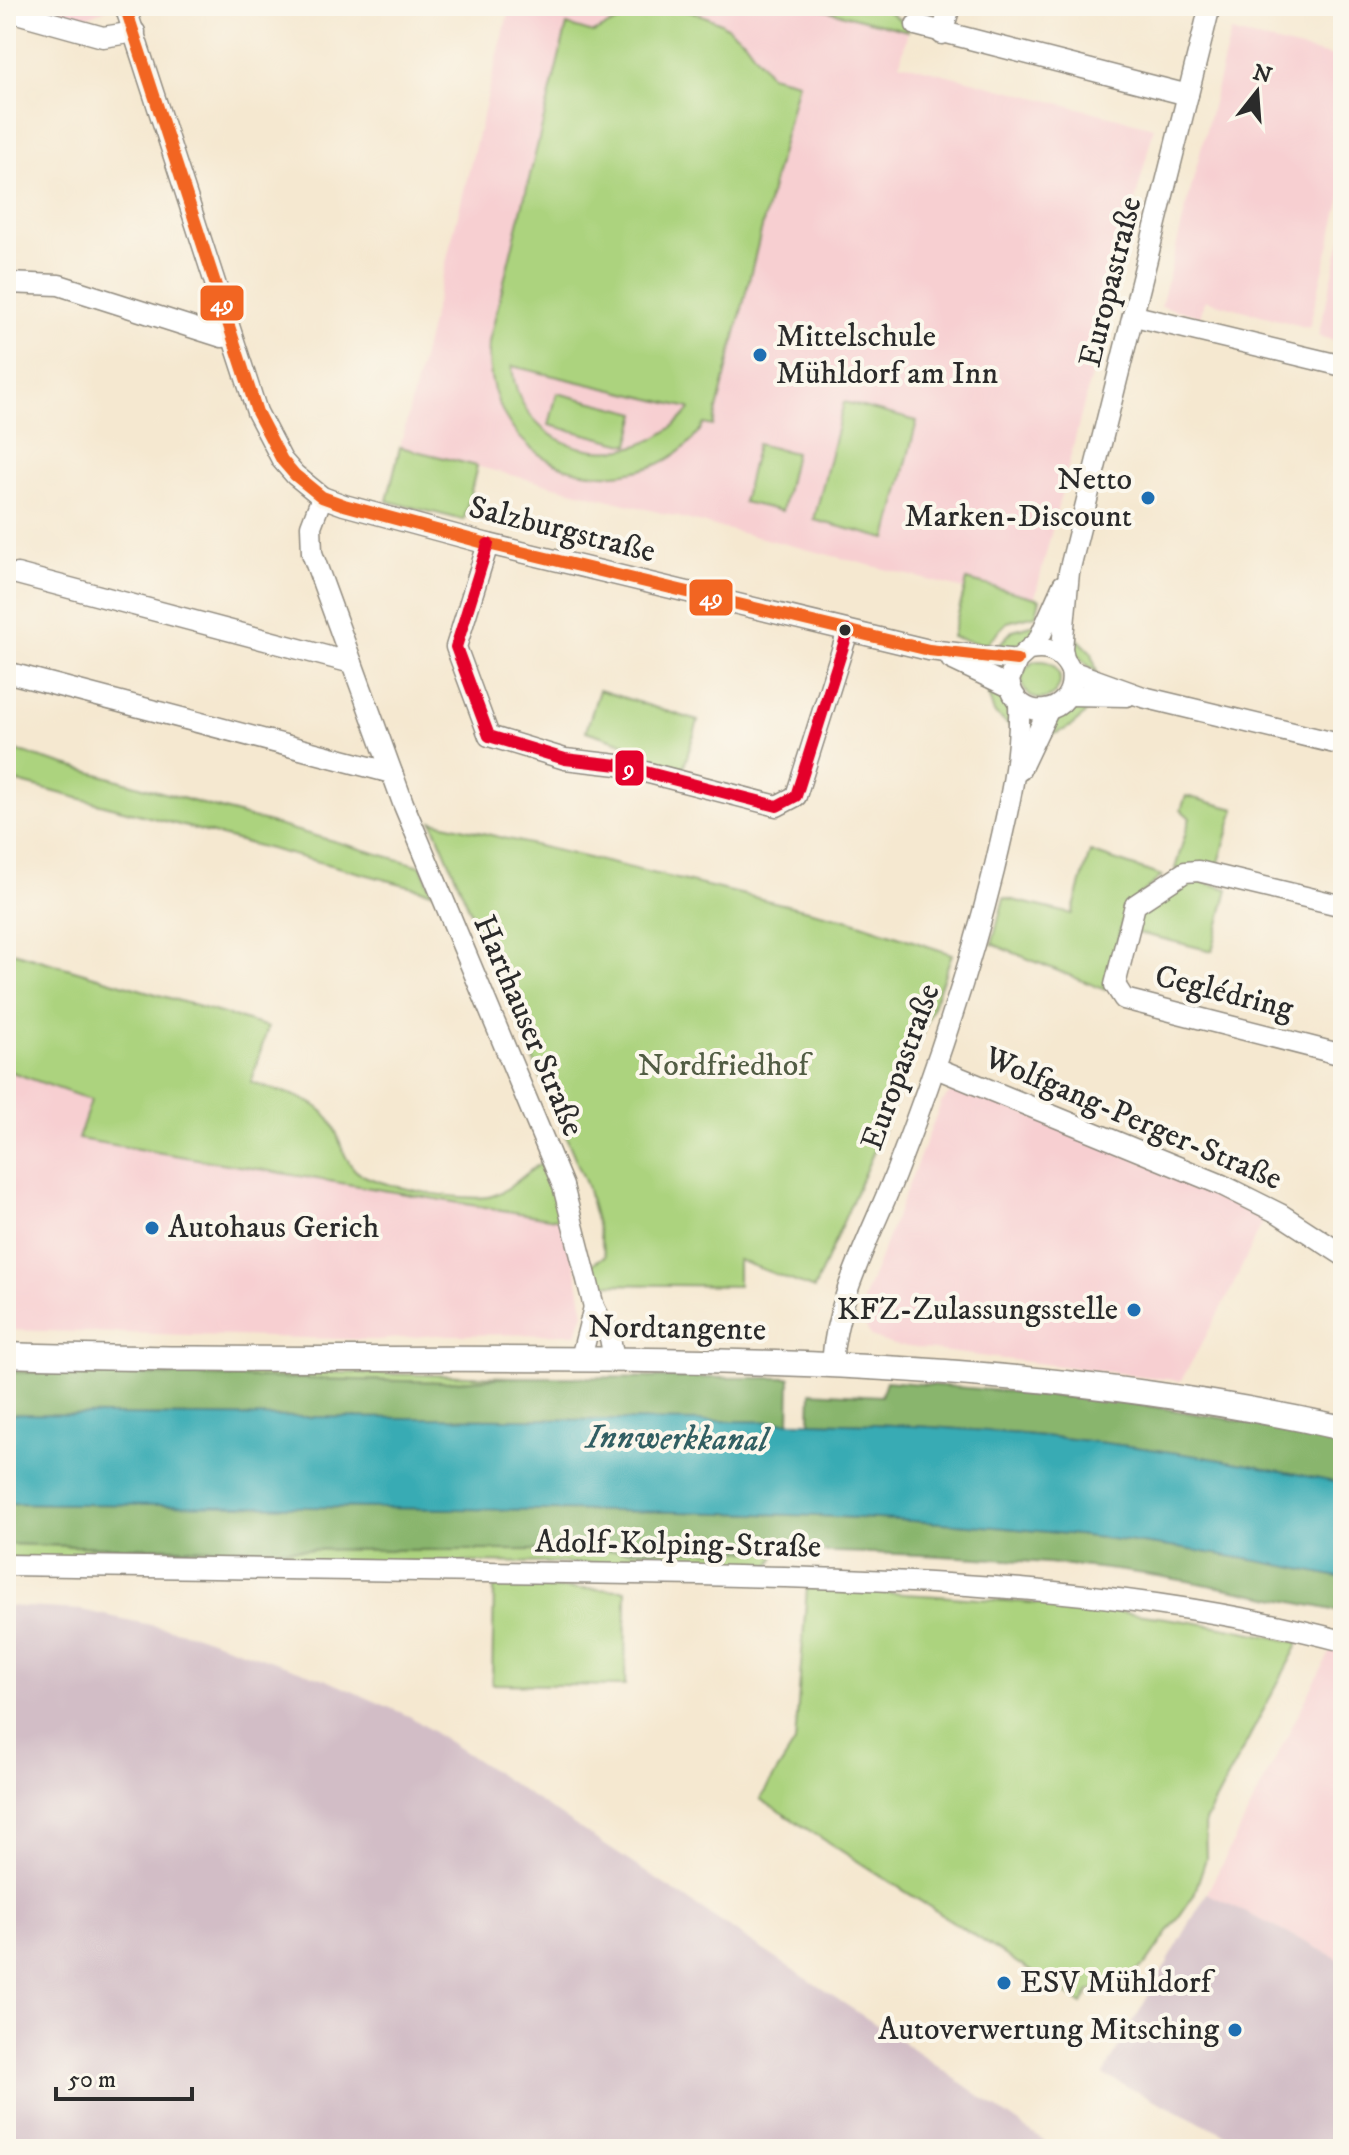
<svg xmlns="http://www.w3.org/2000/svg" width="1349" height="2155" font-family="'IM FELL DW Pica',serif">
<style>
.built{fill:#f7cfd1}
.industrial{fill:#d2bdc6}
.green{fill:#acd37e;stroke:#6c7f54;stroke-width:2;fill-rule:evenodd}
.forest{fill:#89b56d;stroke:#5a704c;stroke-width:2}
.water{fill:#39abb4;stroke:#326b70;stroke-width:2}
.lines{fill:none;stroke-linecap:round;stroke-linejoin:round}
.minor-casing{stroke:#908a7e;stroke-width:23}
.major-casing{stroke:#908a7e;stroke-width:27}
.minor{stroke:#fff;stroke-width:20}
.major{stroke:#fff;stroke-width:24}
.bus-1-casing{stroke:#fbf7ec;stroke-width:18}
.bus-2-casing{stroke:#fbf7ec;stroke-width:18}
.bus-1{stroke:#f26522;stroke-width:12}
.bus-2{stroke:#e4002b;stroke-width:12}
.poi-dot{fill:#1f6fb2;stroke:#fbf7ec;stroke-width:3}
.bus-dot{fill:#2b2b2b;stroke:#fbf7ec;stroke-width:3}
.labels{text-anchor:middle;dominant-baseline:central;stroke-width:8;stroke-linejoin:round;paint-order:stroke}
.street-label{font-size:32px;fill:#2b2b2b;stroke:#fbf7ec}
.poi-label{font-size:32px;fill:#2b2b2b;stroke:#fbf7ec;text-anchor:start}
.park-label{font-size:32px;fill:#525d44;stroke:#fbf7ec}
.water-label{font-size:34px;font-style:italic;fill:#315e62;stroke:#fbf7ec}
.line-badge{stroke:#fbf7ec;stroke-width:3}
.badge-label{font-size:22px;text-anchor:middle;font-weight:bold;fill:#fff}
</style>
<rect width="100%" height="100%" fill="#fbf7ec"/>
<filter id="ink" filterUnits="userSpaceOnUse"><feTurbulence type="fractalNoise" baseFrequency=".0125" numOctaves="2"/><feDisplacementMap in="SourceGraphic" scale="16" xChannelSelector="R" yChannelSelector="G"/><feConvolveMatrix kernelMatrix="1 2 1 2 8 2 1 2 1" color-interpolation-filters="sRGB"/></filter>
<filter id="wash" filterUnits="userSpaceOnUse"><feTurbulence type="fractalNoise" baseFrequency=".006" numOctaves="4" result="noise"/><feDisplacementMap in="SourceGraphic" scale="32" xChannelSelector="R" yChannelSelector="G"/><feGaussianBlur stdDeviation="1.8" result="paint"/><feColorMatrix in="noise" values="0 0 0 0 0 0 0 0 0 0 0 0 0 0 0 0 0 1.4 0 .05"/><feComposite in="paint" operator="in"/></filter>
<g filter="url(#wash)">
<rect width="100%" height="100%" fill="#f5e8d0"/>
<g class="built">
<polygon points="33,6 109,6 110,7 86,18 73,18"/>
<polygon points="510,6 809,6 908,31 900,63 1154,127 1035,597 967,580 964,589 400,447"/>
<polygon points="1231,32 1343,59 1343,190 1309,328 1205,300 1200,316 1161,306"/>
<polygon points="1343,232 1343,343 1318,336"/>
<polygon points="6,1070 91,1100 79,1139 567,1221 584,1313 576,1334 436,1335 377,1340 6,1330"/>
<polygon points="953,1090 967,1090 1267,1213 1229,1294 1181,1381 893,1345 871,1337 863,1322 863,1300 941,1103"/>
<polygon points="1332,1648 1343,1651 1343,1961 1207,1893"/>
</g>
<g class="industrial">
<polygon points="6,1606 81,1610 193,1634 322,1678 411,1717 919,2053 1055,2149 6,2149"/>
<polygon points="1207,1893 1343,1961 1343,2149 1256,2149 1103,2075"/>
</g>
<g class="green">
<polygon points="809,6 880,6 909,26 908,31"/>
<path d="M673,9l24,4 24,10 23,17 26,35 28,7 -85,344 -9,-2c-13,23 -38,40 -64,46 -87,21 -156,-39 -151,-128l78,-317 26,8 47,-22zM512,366l177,42 1,1c-54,69 -170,50 -178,-43z"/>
<polygon points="557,393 637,413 629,445 549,425"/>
<polygon points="844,402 917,421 887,539 814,520"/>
<polygon points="757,444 795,453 782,511 743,502"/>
<polygon points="400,447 477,466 464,520 387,501"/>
<polygon points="967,580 1040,599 1036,615 1007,622 985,645 952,637"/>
<path d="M1039,623c-7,17 -28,26 -46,28l20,-21z"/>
<polygon points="1070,631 1092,653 1097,673 1075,654"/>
<circle cx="1041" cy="680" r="19"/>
<polygon points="983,679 1004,700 1012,728 994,713"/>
<polygon points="599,690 698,721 682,773 624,755 626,744 586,731"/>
<path d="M1093,702c-12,20 -27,30 -49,35 10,-18 27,-33 49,-35z"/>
<polygon points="6,748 421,866 432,892 6,779"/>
<polygon points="1186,796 1235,809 1217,869 1175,869 1190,818 1181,810"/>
<polygon points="432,821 850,920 952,954 911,1066 814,1289 738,1260 738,1286 599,1284 592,1264 605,1256 587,1186"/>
<polygon points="1090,852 1162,876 1126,907 1105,990 992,944 1004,898 1072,914"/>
<polygon points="1193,879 1228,889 1212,951 1135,932 1141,911"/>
<path d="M6,950l262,77 -17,55c20,8 51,13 68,26 22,17 18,43 36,62 16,16 115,33 137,26 23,-8 34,-26 55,-36l20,61 -489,-82 13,-39 -85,-30z"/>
<polygon points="6,1365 511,1377 446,1382 6,1372"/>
<polygon points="6,1544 166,1549 778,1551 770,1565 16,1558 6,1557"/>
<polygon points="494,1587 626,1590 625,1686 492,1684"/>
<path d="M807,1588c164,10 332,17 492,55l-94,178 1,37 -12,37 -48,69 -20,14 -37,13 -7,13 -322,-205 35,-56z"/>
</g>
<g class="forest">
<polygon points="6,1372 446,1382 511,1377 790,1378 789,1422 6,1414"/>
<path d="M886,1381l233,20 224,37v46c-175,-39 -354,-58 -533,-62l1,-30 70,4z"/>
<path d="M6,1503c177,4 355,5 533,7 274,3 535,9 804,68v34c-82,-16 -162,-35 -245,-44 -177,-19 -355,-18 -532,-18 -187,0 -374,0 -560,-6z"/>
</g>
<path class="water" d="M6,1414l804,8c179,4 358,23 533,62v94c-269,-59 -530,-65 -804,-68 -178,-2 -356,-3 -533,-7z"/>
</g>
<g filter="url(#ink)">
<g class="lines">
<defs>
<g id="minor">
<polyline points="125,6 257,412 282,460 295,475 322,497 344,505 488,544 929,650 1017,660"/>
<polyline points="6,10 103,37 135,32"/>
<polyline points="916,25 1188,95"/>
<polyline points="942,34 950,6"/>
<polyline points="6,283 59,285 222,337 231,336"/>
<polyline points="1135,316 1343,366"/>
<polyline points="322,497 311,526 312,553 403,803 563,1186 594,1307 610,1338 614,1359"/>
<polyline points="488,544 456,647 489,736 565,759 618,765 777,806 796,796 848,631"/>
<polyline points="17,574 352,663"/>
<path d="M1030,650c19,-4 33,3 41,21 8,46 -56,55 -62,9l8,-20 21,-19 25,-56"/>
<polyline points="951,659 1010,687"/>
<polyline points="1064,659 1062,648 1069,572 1210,6"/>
<polyline points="1071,671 1143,697 1343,745"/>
<polyline points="6,672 392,773"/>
<polyline points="1069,695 1127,696"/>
<polyline points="1020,770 1048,711"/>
<polyline points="1343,906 1198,871 1185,872 1135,905 1115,985 1124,999 1343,1055"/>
<polyline points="936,1068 1222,1185 1280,1214 1343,1255"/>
<polyline points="581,1358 594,1307"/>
<path d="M832,1364c4,-67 39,-128 63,-189 39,-100 73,-200 99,-305 13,-55 27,-110 25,-167"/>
<path d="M6,1565c231,5 463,5 694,10 215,5 434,11 643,66"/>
</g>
<path id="major" d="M6,1355c446,15 897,-25 1337,73"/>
</defs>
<use href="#minor" class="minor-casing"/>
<use href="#major" class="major-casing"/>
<use href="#minor" class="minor"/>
<use href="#major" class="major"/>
<defs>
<polyline id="bus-1" points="125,6 257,412 282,460 295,475 322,497 344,505 488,544 929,650 1017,660"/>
<polyline id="bus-2" points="488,544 456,647 489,736 565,759 618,765 777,806 796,796 848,631"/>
</defs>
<use href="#bus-1" class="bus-1-casing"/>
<use href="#bus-2" class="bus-2-casing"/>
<use href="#bus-1" class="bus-1"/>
<use href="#bus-2" class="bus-2"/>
</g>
</g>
<g class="poi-dot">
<circle cx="760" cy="355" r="8"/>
<circle cx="1148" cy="498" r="8"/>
<circle cx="152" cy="1228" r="8"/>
<circle cx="1134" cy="1310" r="8"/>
<circle cx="1004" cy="1983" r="8"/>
<circle cx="1235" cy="2030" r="8"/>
</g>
<circle class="bus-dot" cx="845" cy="630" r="7"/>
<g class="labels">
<g class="street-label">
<text transform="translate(1111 282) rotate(-76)">Europastraße</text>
<text transform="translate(562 530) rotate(14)">Salzburgstraße</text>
<text transform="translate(1224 993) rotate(14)">Ceglédring</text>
<text transform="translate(528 1026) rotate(67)">Harthauser Straße</text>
<text transform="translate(901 1067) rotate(-70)">Europastraße</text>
<text transform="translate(1133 1119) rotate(23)">Wolfgang-Perger-Straße</text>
<text transform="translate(677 1329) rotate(1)">Nordtangente</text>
<text transform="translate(678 1545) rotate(1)">Adolf-Kolping-Straße</text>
</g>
<g class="poi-label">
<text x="776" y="337">Mittelschule<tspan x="776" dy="37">Mühldorf am Inn</tspan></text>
<text x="1132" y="480" text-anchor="end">Netto<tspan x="1132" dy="37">Marken-Discount</tspan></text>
<text x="168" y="1228">Autohaus Gerich</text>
<text x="1118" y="1310" text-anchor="end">KFZ-Zulassungsstelle</text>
<text x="1020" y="1983">ESV Mühldorf</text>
<text x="1219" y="2030" text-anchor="end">Autoverwertung Mitsching</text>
</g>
<g class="park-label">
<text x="723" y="1066">Nordfriedhof</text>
</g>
<g class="water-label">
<text transform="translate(677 1439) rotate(1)">Innwerkkanal</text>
</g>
</g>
<g class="line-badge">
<rect x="199" y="284" width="46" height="38" rx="8" fill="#f26522"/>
<rect x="688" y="578" width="46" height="39" rx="8" fill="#f26522"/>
<rect x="614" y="749" width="31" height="38" rx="8" fill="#e4002b"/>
</g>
<g class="badge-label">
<text x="222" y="311">49</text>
<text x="711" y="605">49</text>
<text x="629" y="776">9</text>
</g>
<rect width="1349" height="2155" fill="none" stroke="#fbf7ec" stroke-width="32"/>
<g transform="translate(1257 92) rotate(17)" stroke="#fbf7ec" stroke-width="6" paint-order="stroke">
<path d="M0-6L14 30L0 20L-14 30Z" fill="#2b2b2b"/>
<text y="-12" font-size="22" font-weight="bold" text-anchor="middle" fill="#2b2b2b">N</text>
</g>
<path d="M56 2087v12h136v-12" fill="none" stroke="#2b2b2b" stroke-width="4"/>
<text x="68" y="2087" font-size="24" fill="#2b2b2b" stroke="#fbf7ec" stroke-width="6" paint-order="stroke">50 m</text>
</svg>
